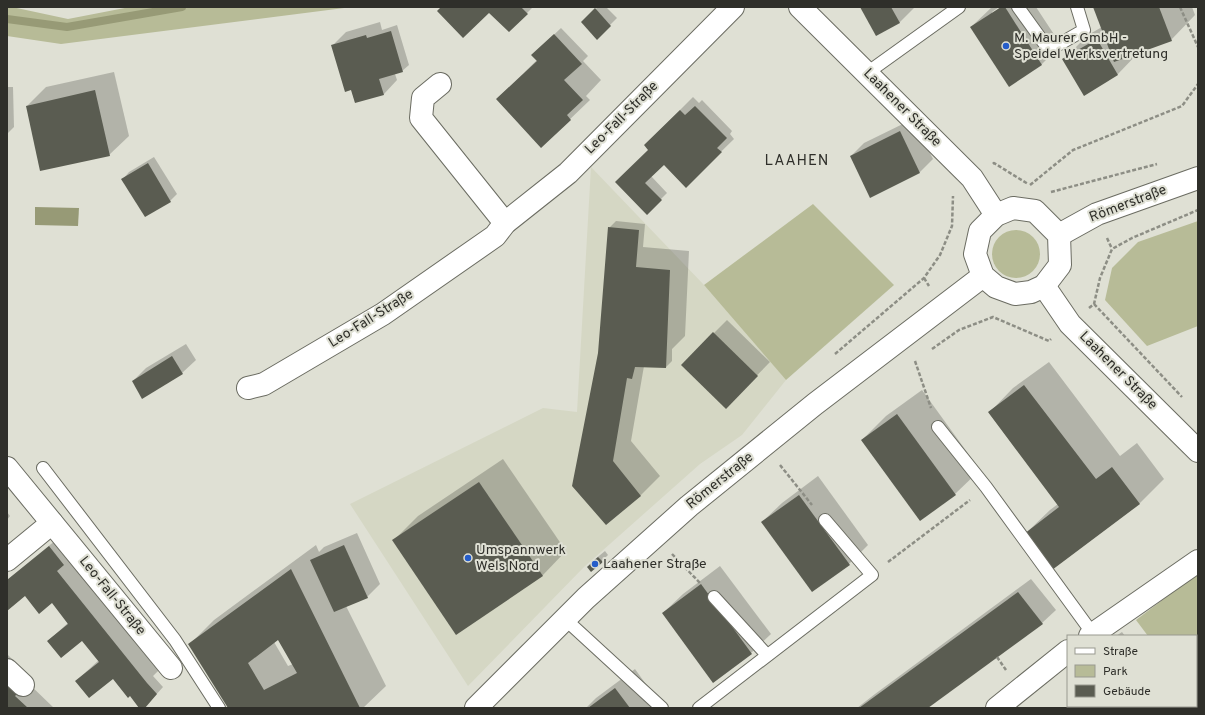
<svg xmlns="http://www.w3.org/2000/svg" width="1205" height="715" font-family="Overpass,sans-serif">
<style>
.built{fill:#d5d7c4}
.green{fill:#b7bb97}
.water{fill:#979a76}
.shadow{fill:#0003;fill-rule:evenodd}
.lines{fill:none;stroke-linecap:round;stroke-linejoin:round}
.stream{stroke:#979a76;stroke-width:8}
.building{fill:#5a5c51;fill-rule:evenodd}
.lane-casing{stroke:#6b6c62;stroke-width:14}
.street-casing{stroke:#6b6c62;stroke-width:24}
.secondary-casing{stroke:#6b6c62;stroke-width:24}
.path{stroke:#8d8e85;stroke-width:2.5;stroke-dasharray:4 2;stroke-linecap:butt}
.lane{stroke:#fff;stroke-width:12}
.street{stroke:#fff;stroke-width:22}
.secondary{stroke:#fff;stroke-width:22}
.poi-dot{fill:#255dca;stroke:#dfe0d4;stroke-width:1.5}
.labels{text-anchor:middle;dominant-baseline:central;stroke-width:4;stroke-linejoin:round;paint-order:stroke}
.poi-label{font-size:14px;fill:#2f2f2a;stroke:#dfe0d4;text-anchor:start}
.street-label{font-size:14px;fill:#2f2f2a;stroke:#dfe0d4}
.neighbourhood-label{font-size:15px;letter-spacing:1px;fill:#2f2f2a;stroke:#dfe0d4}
</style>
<rect width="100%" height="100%" fill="#dfe0d4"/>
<polygon class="built" points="591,167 704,285 786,380 742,435 700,464 584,567 468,686 350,504 543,408 577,412"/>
<g class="green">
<polygon points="7,7 12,7 68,19 130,7 352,7 61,44 7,36"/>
<polygon points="813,204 894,285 786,380 704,285"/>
<polygon points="1198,221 1198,326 1147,346 1105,300 1112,268 1138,242"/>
<circle cx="1016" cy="254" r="24"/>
<polygon points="1198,573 1198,703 1196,700 1196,636 1148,636 1136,620"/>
</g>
<polygon class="water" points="35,207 79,208 78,226 35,225"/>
<g class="shadow">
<polygon points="442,7 533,7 509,31 489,11"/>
<polygon points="598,7 606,7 617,18 597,38 588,16"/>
<polygon points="861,7 915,7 899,23"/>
<polygon points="992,7 999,7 992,12 992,14 1003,7 1036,7 1061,45 1042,64 1009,85 971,27"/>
<polygon points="1094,7 1192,7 1195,15 1171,40 1140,51 1118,74 1084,94 1064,59 1088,35 1102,27"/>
<polygon points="380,22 382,30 397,25 409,65 402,71 395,74 397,80 384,94 355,102 351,88 333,45 346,32"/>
<polygon points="561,28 588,56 583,61 601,80 586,96 590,100 541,147 497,99 537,60 539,49"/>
<polygon points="114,72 129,136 109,155 41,170 27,106 46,87"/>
<polygon points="7,87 13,87 14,127 7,134"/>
<polygon points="693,97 699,103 702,100 732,131 730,134 734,139 686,186 664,164 651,176 667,193 647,213 616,182 650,149 645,145"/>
<polygon points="913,119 933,159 920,172 851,156 864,143"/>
<polygon points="154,157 177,194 170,201 145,216 123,179 129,172"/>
<polygon points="616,221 645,224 643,247 689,251 685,336 672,349 672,361 666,367 644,366 631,441 660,476 641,495 606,523 599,354 609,228"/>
<polygon points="727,320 770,362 726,407 682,365"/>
<polygon points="186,344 196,360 182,373 133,381 146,368"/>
<polygon points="1049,362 1120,456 1137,443 1164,479 1140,503 1052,569 1025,534 1050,510 1058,504 989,413 1013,388"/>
<polygon points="922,390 980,470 955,494 920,519 862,440 886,416"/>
<polygon points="503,459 566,551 542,576 394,540 418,516"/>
<polygon points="818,476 868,545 849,564 762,522 782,503"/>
<polygon points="7,512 10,516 7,520"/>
<path d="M357,533l23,51 -13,13 -21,9 40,80 -23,22h-134l-39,-64 24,-24 102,-75 3,7 5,-5zM279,639l14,25 -5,2 -14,-24z"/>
<polygon points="56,540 160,669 153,676 163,687 144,708 140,708 132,696 113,677 76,681 99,660 82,640 48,641 69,622 52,602 25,595 7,610 7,580"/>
<polygon points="605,551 608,555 602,561 594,560"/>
<polygon points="720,566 771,634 751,653 663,613 683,594"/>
<polygon points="1031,579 1056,610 1042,623 926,708 857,708 875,694"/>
<polygon points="1122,632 1125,636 1116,636"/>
<polygon points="7,654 31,678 27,682 54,708 7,708"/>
<polygon points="635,669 663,708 586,708 596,698"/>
<polygon points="1105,706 1175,706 1177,708 1106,708"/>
</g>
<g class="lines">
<polyline class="stream" points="7,19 67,27 182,7"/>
</g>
<g class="building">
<polygon points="441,7 521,7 528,14 509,32 489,13 463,38 437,11"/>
<polygon points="860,7 891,7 900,23 876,36"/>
<polygon points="1001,7 1005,7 1042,65 1009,87 970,27"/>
<polygon points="1093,7 1159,7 1172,41 1114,62"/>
<polygon points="595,8 611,26 597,40 581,22"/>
<polygon points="391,31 403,72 379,79 384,95 355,103 351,90 345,92 331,45 366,35 367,38"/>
<polygon points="554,34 582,64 564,80 583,100 567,115 571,120 541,148 496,99 537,61 531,55"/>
<polygon points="1097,39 1118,75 1084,96 1062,59"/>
<polygon points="95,90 110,156 40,171 26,106"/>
<polygon points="695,106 727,138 717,148 722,152 686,188 664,165 645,183 662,200 647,215 615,182 648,150 644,145 680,110 685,115"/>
<polygon points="900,131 920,173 870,198 850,156"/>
<polygon points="148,163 171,202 145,217 121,179"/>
<polygon points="608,227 639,230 636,267 670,270 666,368 635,367 632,379 627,378 613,461 641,496 606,525 572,486 598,353"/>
<polygon points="713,332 758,376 726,409 681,365"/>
<polygon points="172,356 183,374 142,399 132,381"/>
<polygon points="1024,385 1096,479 1112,467 1140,504 1052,570 1024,534 1059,507 988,412"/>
<polygon points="897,414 956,495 920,521 861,440"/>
<polygon points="479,482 543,576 456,635 392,540"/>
<polygon points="799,495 850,565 812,592 761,522"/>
<polygon points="344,545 368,598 334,612 310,560"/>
<polygon points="49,546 64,565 57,571 147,683 157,694 145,708 139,708 130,696 128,698 113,679 89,698 75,681 99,662 82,641 61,658 47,641 68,624 52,603 39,614 25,596 7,611 7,580"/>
<polygon points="598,557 603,562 591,572 587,567"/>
<path d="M291,569l69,139h-132l-40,-64zM278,640l19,33 -33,17 -16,-27z"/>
<polygon points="701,584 752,654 713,683 662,613"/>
<polygon points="1018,592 1043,624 928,708 859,708"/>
<polygon points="7,680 19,692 15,696 28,708 7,708"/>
<polygon points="615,688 630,708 588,708"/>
<polygon points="1104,706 1152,706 1154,708 1105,708"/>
</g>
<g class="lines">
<defs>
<g id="lane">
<polyline points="1018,7 1049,50 1084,30 1077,7"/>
<polyline points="867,73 959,7"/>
<polyline points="938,427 986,487 1093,634"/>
<polyline points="43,468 175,640 219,708"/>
<polyline points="714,597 767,655"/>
<polyline points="565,619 662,708"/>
<polyline points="699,708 872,575 825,520"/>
</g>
<g id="street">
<polyline points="440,84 423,98 421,118 505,223"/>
<polyline points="248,388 264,384 383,314 495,236 505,223 568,173 733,7"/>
<polyline points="7,468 171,668"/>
<polyline points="7,560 52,523"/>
<polyline points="1090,636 1198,561"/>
<polyline points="7,670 23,685"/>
<polyline points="997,708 1068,651"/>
</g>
<g id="secondary">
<polyline points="800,7 972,178 996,215"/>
<polygon points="1013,208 1035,211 1059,235 1060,265 1044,286 1031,292 1015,294 996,287 983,276 975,254 980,231 996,215"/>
<polyline points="1059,235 1097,214 1198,178"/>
<polyline points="1044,286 1070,324 1198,451"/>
<polyline points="476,708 586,598 689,506 815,404 983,276"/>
</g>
</defs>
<use href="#lane" class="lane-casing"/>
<use href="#street" class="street-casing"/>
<use href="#secondary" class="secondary-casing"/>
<g class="path">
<polyline points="1180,7 1198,47"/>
<polyline points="993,164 994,163 1028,184"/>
<polyline points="1030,185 1073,150 1182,106 1198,84"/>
<polyline points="1051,192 1157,164"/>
<polyline points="1107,238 1112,249"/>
<polyline points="924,278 929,286"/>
<polyline points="1094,304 1182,397"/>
<polyline points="1089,308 1094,304 1100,278 1112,249 1132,238 1198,210"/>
<polyline points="932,349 959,330 993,317 1049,341 1051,339"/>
<polyline points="835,354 924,278 940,255 952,226 953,196"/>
<polyline points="915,361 931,408"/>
<polyline points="780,465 812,505"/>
<polyline points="672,554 701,584"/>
<polyline points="888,562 970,500"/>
<polyline points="997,657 1006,670"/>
</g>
<use href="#lane" class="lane"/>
<use href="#street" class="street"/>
<use href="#secondary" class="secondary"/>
</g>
<g class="poi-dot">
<circle cx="1006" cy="46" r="4"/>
<circle cx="468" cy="558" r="4"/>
<circle cx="595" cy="564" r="4"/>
</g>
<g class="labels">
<g class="poi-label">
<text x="1014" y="38">M. Maurer GmbH -<tspan x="1014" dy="16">Speidel Werksvertretung</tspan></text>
<text x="476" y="550">Umspannwerk<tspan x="476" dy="16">Wels Nord</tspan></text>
<text x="603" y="564">Laahener Straße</text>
</g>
<g class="street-label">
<text transform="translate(902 108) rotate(45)">Laahener Straße</text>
<text transform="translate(622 118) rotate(-45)">Leo-Fall-Straße</text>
<text transform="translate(1128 204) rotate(-21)">Römerstraße</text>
<text transform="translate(371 319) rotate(-32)">Leo-Fall-Straße</text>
<text transform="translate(1118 371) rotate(45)">Laahener Straße</text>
<text transform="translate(720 481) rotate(-39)">Römerstraße</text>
<text transform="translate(112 596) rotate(51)">Leo-Fall-Straße</text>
</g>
<g class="neighbourhood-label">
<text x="797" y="161">LAAHEN</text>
</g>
</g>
<rect width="1205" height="715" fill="none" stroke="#2f2f2a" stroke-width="16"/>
<rect x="1067" y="635" width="130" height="72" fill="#dfe0d4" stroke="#999990"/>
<rect x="1075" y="648" width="20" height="6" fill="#ffffff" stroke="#999990"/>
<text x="1103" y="655" font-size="12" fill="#2f2f2a">Straße</text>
<rect x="1075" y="665" width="20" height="12" fill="#b7bb97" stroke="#999990"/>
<text x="1103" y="675" font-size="12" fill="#2f2f2a">Park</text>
<rect x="1075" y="685" width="20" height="12" fill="#5a5c51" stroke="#999990"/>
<text x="1103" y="695" font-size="12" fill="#2f2f2a">Gebäude</text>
</svg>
